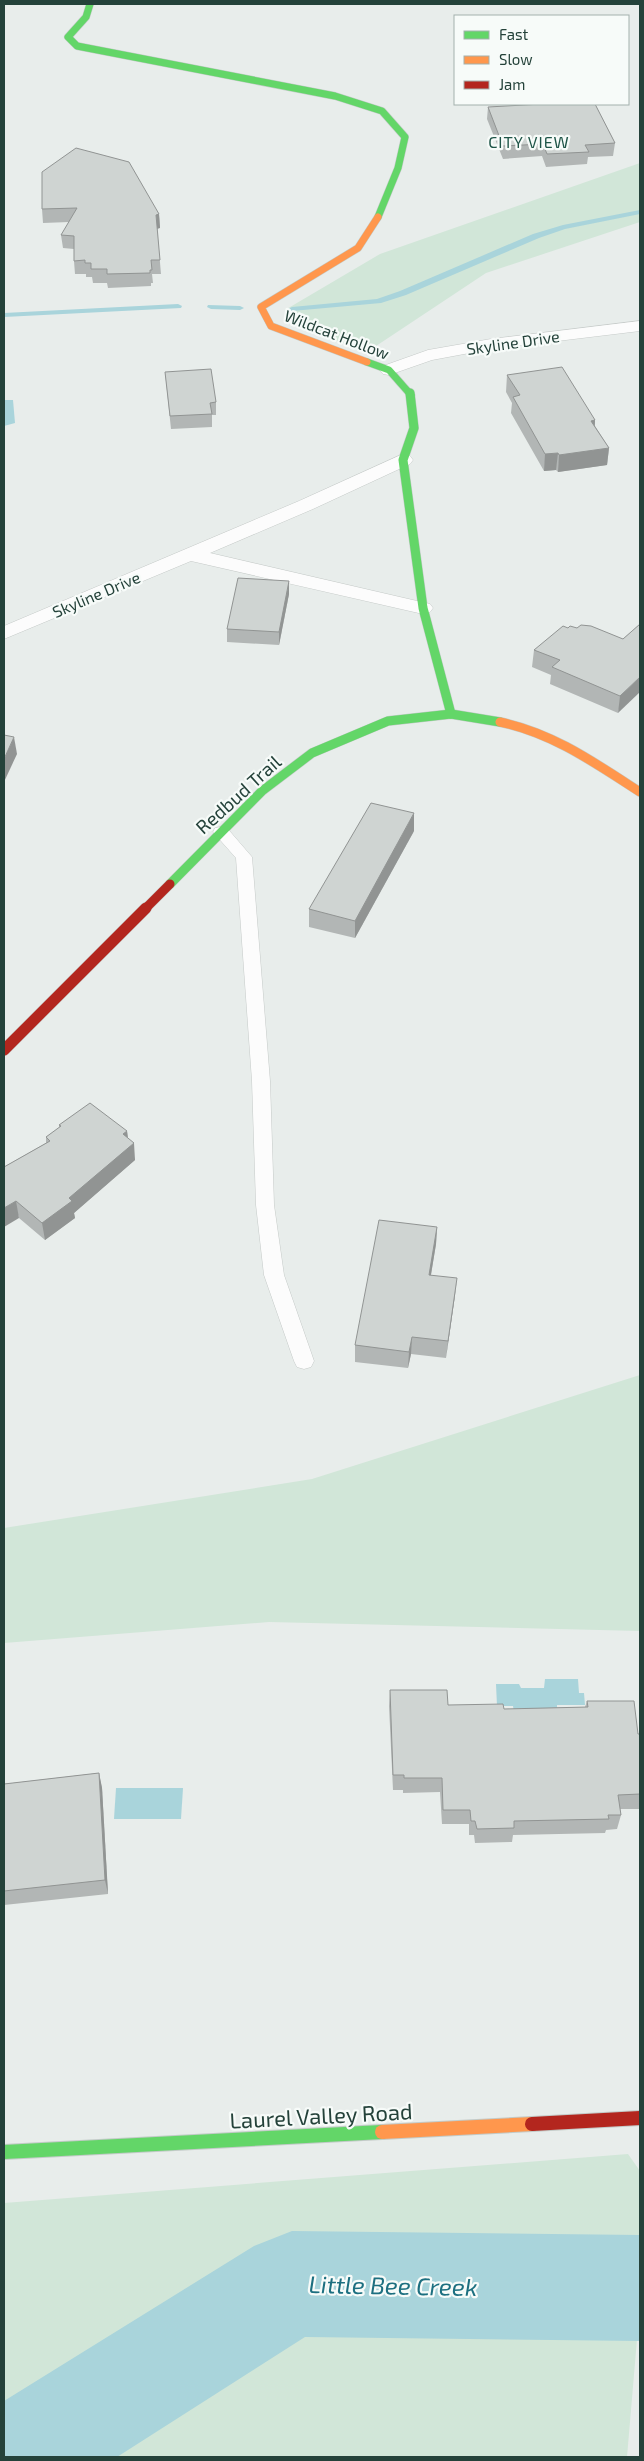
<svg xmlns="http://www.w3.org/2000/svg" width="644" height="2461" font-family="'Exo 2',sans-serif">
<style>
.green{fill:#d1e6d8}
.water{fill:#a9d4db}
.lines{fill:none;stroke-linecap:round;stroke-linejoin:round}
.stream{fill:#a9d4db;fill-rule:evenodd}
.river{fill:#a9d4db;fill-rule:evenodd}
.lane-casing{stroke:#c5cac8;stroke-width:1}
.street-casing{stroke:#c5cac8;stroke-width:1}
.fast-far2-casing{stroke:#c3cbc8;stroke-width:8}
.fast-far1-casing{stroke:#c3cbc8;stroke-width:10}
.fast-casing{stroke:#c3cbc8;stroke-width:16}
.slow-far2-casing{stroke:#c3cbc8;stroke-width:8}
.slow-far1-casing{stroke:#c3cbc8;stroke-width:10}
.slow-casing{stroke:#c3cbc8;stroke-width:16}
.jam-far2-casing{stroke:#c3cbc8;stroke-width:10}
.jam-far1-casing{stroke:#c3cbc8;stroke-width:12}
.jam-casing{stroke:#c3cbc8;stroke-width:16}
.lane{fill:#fcfcfc;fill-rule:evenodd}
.street{fill:#fcfcfc;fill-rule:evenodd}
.fast-far2{stroke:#63d668;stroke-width:7}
.fast-far1{stroke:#63d668;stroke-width:9}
.fast{stroke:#63d668;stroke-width:14}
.slow-far2{stroke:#ff974d;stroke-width:7}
.slow-far1{stroke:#ff974d;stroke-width:9}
.slow{stroke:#ff974d;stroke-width:14}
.jam-far2{stroke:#b3261e;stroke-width:9}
.jam-far1{stroke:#b3261e;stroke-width:11}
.jam{stroke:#b3261e;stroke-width:14}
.wall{fill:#b2b6b5}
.shaded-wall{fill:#919493}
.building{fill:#cfd4d2;stroke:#919493}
.labels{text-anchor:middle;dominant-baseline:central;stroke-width:4.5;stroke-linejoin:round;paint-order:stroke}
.far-neighbourhood-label{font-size:16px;letter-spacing:1px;fill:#1f5548;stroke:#f7fbf9}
.far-street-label{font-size:16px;fill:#24423a;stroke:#f7fbf9}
.street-label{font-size:19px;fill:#24423a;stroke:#f7fbf9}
.near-street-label{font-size:22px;fill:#24423a;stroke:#f7fbf9}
.near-water-label{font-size:24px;font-style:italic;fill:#1c6f80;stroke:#f7fbf9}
</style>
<rect width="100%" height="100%" fill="#e8edeb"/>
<g class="green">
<polygon points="640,163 640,222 486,273 367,352 288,323 285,310 380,254"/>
<polygon points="640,1375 640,1631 269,1622 4,1643 4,1528 312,1479"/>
<polygon points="628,2154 640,2171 640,2304 627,2457 4,2457 4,2203"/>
</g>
<g class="water">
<polygon points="4,400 13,400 15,423 4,426"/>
<polygon points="545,1679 578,1679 579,1693 584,1693 585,1705 557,1705 557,1711 514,1712 513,1706 497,1706 496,1684 519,1684 521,1688 544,1688"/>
<polygon points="116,1788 183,1788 181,1819 114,1819"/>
</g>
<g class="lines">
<g class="stream">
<polygon points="640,210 640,214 565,229 539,238 406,295 381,303 292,311 288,309 292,307 377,299 400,291 533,234 563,225"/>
<polygon points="178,304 182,306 181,308 4,317 4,313"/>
<polygon points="208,305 240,306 244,308 240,310 211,309 207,307"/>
</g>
<polygon class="river" points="292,2231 640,2235 640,2341 305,2337 117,2457 4,2457 4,2401 254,2246"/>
<defs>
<polygon id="lane" points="221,827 227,828 252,857 270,1081 274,1205 284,1275 314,1361 311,1367 304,1369 297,1367 294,1361 264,1275 256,1205 252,1081 236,858 213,832 215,828"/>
<g id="street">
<polygon points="640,321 640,331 491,349 432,360 389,375 383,374 380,370 383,366 428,350 491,339"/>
<polygon points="403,454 410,456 413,460 410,464 313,509 210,553 430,604 433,608 430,612 423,614 191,561 4,639 4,626 299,501"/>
</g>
<g id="fast-far2">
<polyline points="90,4 86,17 68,37 77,46 335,96 382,111 405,137 398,168 378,217"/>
<polyline points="367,362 389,370 411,395"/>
</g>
<g id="fast-far1">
<polyline points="410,393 414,428 403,460 423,608 451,714"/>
<polyline points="170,884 262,791 312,753 388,721 451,714 500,722"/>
</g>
<polyline id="fast" points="4,2152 382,2132"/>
<polyline id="slow-far2" points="367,362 271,326 261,307 358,248 378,217"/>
<path id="slow-far1" d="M500,722c53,11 95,41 140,70"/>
<polyline id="slow" points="382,2132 532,2124"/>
<polyline id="jam-far2" points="144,910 170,884"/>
<polyline id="jam-far1" points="4,1050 146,908"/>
<polyline id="jam" points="532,2124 640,2118"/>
</defs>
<use href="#lane" class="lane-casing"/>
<use href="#street" class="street-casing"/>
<use href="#fast-far2" class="fast-far2-casing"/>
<use href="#fast-far1" class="fast-far1-casing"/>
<use href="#fast" class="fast-casing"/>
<use href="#slow-far2" class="slow-far2-casing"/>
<use href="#slow-far1" class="slow-far1-casing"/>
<use href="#slow" class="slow-casing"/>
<use href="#jam-far2" class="jam-far2-casing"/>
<use href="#jam-far1" class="jam-far1-casing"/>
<use href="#jam" class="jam-casing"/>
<use href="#lane" class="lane"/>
<use href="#street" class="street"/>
<use href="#fast-far2" class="fast-far2"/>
<use href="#fast-far1" class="fast-far1"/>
<use href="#fast" class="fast"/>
<use href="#slow-far2" class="slow-far2"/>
<use href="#slow-far1" class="slow-far1"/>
<use href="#slow" class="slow"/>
<use href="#jam-far2" class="jam-far2"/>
<use href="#jam-far1" class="jam-far1"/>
<use href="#jam" class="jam"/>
</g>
<g class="wall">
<polygon points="531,104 595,104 615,143 613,156 588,157 587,164 546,167 542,156 503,159 487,119 488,107 531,105"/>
<polygon points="42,172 159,214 160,228 157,228 161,274 152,274 153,283 151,283 151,286 108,288 107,283 93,283 92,277 86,277 86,274 75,274 74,261 74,249 63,248 61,235 69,222 43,223 42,209"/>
<polygon points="165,372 216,402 216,415 212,415 212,427 171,429"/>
<polygon points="507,375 595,420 595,426 609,448 607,465 558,472 556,470 544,471 511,413 512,403 506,392"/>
<polygon points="289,581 289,594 279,645 227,642 227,629"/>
<polygon points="640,624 618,713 550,684 551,675 532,667 534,650 568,628 577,628 623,639"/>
<polygon points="414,831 355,938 309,927 309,909"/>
<polygon points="59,1125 127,1131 128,1138 135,1160 74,1213 75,1218 45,1240 19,1218 4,1167 46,1143 46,1137 59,1128"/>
<polygon points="437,1227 436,1244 431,1275 455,1295 446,1358 411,1354 408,1368 355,1362 355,1345"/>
<polygon points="390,1690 448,1705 504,1709 585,1707 587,1701 638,1734 640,1734 640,1809 620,1809 621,1815 617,1829 606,1830 605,1833 513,1835 512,1842 475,1843 474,1835 469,1835 469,1824 442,1824 440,1792 403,1793 403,1790 393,1790 389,1706"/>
<polygon points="99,1773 102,1788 108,1894 4,1905 4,1784"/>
</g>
<g class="shaded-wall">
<polygon points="159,214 160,228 157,229 156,215"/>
<polygon points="595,420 594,437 591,421"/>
<polygon points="609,448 607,465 558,472 559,455"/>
<polygon points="558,453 556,470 544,471 545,454"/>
<polygon points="289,581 289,594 279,645 279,632"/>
<polygon points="640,677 640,692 618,713 620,696"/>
<polygon points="14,737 17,754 4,782 4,759"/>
<polygon points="414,813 414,831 355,938 355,921"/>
<polygon points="127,1131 129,1147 134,1143 135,1160 74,1213 75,1218 45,1240 42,1223 69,1198 123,1134"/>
<polygon points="16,1201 19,1218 4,1227 4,1208"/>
<polygon points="437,1227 436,1244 428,1292 429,1275"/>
<polygon points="457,1278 455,1295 446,1358 448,1341"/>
<polygon points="412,1337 411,1354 408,1368 409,1352"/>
<polygon points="99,1773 102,1788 108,1894 105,1880"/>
</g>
<g class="building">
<polygon points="541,104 595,104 615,143 585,145 589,152 547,154 543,144 503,146 488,107 542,104"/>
<polygon points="76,148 129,162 159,214 156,215 160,260 151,260 152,270 150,270 150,273 107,274 107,269 91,269 91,263 85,263 85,260 74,261 74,236 61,235 77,208 42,209 42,172"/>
<polygon points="562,367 595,420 591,421 609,448 559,455 558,453 545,454 513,397 520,395 507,375"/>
<polygon points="211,369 216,402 210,403 212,414 170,416 165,372"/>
<polygon points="238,578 289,581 279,632 227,629"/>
<polygon points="640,624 640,677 620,696 552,667 560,660 534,650 563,626 568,628 570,626 577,628 581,625 591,626 623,639"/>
<polygon points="4,735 14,737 4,759"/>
<polygon points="371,803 414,813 355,921 309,909"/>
<polygon points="90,1103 127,1131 123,1134 134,1143 69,1198 72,1201 42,1223 16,1201 4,1208 4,1167 50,1141 46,1137 61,1126 59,1125"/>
<polygon points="379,1220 437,1227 429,1275 457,1278 448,1341 412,1337 409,1352 355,1345"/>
<polygon points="390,1690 447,1690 448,1705 503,1704 504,1709 588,1707 587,1701 634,1701 638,1734 640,1734 640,1794 618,1795 621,1815 608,1815 609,1819 514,1821 514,1828 477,1829 475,1821 471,1821 470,1810 443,1810 442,1778 404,1778 404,1775 393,1775"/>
<polygon points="99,1773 105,1880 4,1891 4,1784"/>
</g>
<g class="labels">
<g class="far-neighbourhood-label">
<text x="529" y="141">CITY VIEW</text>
</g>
<g class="far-street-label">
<text transform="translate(337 334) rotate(21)">Wildcat Hollow</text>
<text transform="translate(513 342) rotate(-8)">Skyline Drive</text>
<text transform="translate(96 594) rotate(-23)">Skyline Drive</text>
</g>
<g class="street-label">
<text transform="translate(238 794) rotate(-42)">Redbud Trail</text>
</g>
<g class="near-street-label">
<text transform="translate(321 2115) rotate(-3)">Laurel Valley Road</text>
</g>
<g class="near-water-label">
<text transform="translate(393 2285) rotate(1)">Little Bee Creek</text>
</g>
</g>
<rect width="644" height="2461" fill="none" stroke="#24423a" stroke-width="10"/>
<rect x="454" y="15" width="175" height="90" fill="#f7fbf9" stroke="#a3b1ad"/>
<rect x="464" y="31" width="25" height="8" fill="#63d668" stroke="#a3b1ad"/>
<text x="499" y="40" font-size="15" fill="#24423a">Fast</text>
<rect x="464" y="56" width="25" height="8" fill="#ff974d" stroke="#a3b1ad"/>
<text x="499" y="65" font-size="15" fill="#24423a">Slow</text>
<rect x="464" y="81" width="25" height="8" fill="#b3261e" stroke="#a3b1ad"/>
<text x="499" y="90" font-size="15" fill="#24423a">Jam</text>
</svg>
